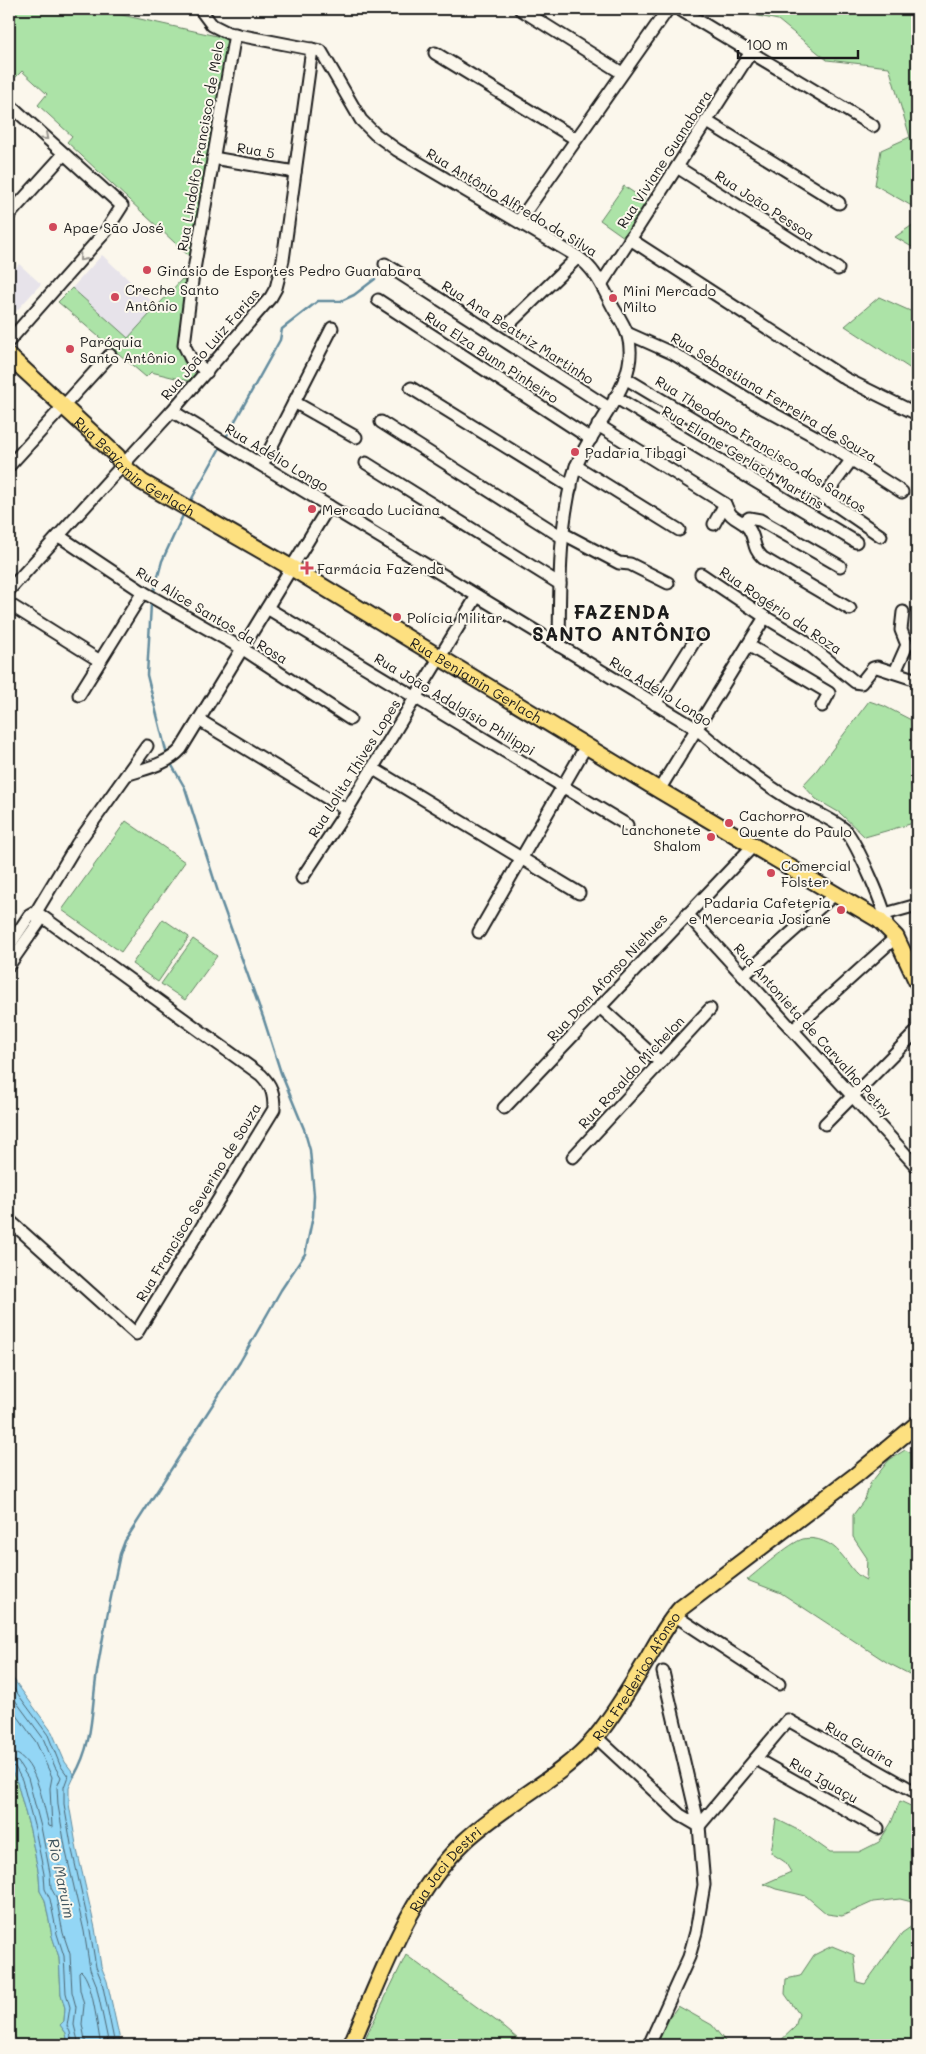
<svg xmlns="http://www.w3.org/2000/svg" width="926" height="2054" font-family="Mali,sans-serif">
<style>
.built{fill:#e7e3ea}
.green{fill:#ace3a7;stroke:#648062}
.water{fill:#93d6f5;stroke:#638c9e}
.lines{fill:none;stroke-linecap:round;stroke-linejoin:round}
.shore{stroke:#4c6673;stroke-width:1}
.stream{stroke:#638c9e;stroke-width:2.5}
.minor-casing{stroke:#1c1c1c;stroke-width:15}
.major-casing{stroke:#1c1c1c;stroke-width:19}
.minor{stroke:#fbf7ec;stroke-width:11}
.major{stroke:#fde080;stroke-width:15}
.oneway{stroke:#97948e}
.poi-dot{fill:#d1495b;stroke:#fbf7ec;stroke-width:2}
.labels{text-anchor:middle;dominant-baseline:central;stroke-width:4;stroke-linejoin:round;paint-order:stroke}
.street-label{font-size:14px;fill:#1c1c1c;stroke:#fbf7ec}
.poi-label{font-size:14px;fill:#1c1c1c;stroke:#fbf7ec;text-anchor:start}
.water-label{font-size:15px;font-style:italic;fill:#40545d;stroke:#fbf7ec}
.district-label{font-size:19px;font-weight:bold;letter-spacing:1px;fill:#1c1c1c;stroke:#fbf7ec}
</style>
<rect width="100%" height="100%" fill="#fbf7ec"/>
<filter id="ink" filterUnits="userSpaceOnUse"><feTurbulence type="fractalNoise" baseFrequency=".02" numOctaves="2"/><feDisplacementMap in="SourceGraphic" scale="10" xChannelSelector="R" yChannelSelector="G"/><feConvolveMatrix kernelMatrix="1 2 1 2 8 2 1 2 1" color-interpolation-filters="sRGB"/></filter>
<g filter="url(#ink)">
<g class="built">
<polygon points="102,255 157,306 128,338 72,288"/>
<polygon points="19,264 41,284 9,319 9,275"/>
</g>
<g class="green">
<polygon points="9,9 95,9 230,39 190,257 67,142 72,136 38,105 47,94 22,71 9,84"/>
<polygon points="725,9 917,9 917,209 875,185 881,150 910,137 889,67 827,60 778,20"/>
<polygon points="624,186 649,203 624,237 600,220"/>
<polygon points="917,222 917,250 895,237"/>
<path d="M182,279l7,5c-3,19 -15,67 -3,81 3,4 8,7 12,10l-6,7 -41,-10 -5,5 -88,-75 14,-14 56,50z"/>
<polygon points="879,297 917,314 917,373 845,326"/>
<polygon points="869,701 884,706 917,723 917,822 865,837 840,813 816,799 803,785 816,771"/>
<polygon points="126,821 185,862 121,952 62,910"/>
<polygon points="163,919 189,937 158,982 132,964"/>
<polygon points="193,939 217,956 185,1000 161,984"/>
<path d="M905,1450l12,6v222l-29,-15 -107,-70 -34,-13c11,-9 44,-38 56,-41 13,-3 29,4 37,14 10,11 13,21 26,27l1,-22 -14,-21v-22l12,-16 5,-15 19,-24z"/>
<polygon points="9,1766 17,1782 30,1830 39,1875 40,1891 45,1900 52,1936 59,1957 61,1994 65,2008 64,2021 61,2026 66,2033 68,2045 11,2045 17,2042 9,2021"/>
<polygon points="900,1801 917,1809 917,2045 776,2045 795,2027 799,2014 785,1994 786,1979 800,1976 814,1955 832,1946 854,1955 857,1982 865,1984 902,1933 915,1924 916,1903 900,1899 873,1902 842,1916 827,1914 806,1896 776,1889 764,1884 791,1872 785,1862 771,1853 776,1819 800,1831 830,1852 859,1852 879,1842 891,1823"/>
<polygon points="406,1955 499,2023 525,2045 362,2045"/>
<polygon points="678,2006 712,2025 728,2045 663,2045 658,2042 670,2017"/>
</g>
<polygon class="water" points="9,1673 52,1732 65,1762 75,1775 69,1788 69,1804 77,1850 95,1928 101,1966 107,1981 121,2045 68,2045 66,2033 60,2025 64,2021 65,2008 61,1994 59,1957 52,1936 45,1900 40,1891 39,1875 30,1830 17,1782 9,1766"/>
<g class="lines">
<g class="shore">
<polyline points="9,1682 48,1735 60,1765 68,1776 64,1787 64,1804 72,1850 90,1930 96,1967 102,1982 115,2045"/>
<polyline points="9,1692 43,1738 55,1767 61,1777 57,1787 58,1805 66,1852 84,1931 90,1969 96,1984 109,2045"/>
<path d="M9,1704l27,38 16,35 -2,11 2,39 -3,-1c-6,-21 -13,-73 -40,-74"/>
<polyline points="9,1759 18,1762 28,1778 41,1827 50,1873 51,1888 56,1897 63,1933 70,1954 72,1992 76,2007 74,2025 79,2045"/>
<polyline points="9,1765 15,1767 22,1780 35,1829 44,1874 45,1889 50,1899 57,1934 64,1956 66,1993 70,2007 67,2026 70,2032 72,2045"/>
<polygon points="59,1866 62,1867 67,1892 65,1895 63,1894 58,1885 57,1868"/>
<path d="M86,2045l-4,-21 2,-19 -4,-15 -1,-17 2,-2c12,10 16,57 20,74"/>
</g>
<g class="stream">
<polyline points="225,439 280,340 282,329 318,301 341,301 354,295 375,279"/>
<polyline points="190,502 221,446"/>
<polyline points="154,591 162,561 185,511"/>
<polyline points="151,604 147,675 167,755"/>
<path d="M74,1776c20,-34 17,-67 23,-104 6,-40 15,-79 23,-118l5,-13 115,-179 41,-72 24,-36 8,-38 1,-21 -4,-45 -6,-21 -23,-56 -17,-53 -45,-125 -34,-107 -15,-26"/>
</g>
<defs>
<g id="minor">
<path d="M200,9l12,16 16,8 93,18 40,69 14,14 22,16 181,107c19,14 25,32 36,52 5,8 11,17 14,27 14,50 -43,94 -55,140 -15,56 -13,113 -14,170"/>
<polyline points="520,9 622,73"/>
<polyline points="679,9 873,126"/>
<polyline points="435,53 576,139"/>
<polyline points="9,104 122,206 106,231 9,341"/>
<polyline points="706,121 839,203"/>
<polyline points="213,158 295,172"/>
<polyline points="677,167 838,269"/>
<polyline points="9,215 64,154"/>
<polyline points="519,221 668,9"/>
<polyline points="630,239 846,379 917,414"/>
<polyline points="385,264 609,408"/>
<polyline points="602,283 751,52"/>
<polyline points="378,300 591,439"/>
<polyline points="509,324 578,257"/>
<polyline points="627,333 674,354 761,407 818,438 902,492"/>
<polyline points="207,372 191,359 184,345 192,281 235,34"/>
<polyline points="625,378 824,497 881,536"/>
<polyline points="411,388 571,487"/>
<polyline points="615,397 856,542"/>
<polyline points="294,402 356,437"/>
<path d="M172,411l525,318c29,25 58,49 91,69 18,11 41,18 57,32 10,10 44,84 42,97"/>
<polyline points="381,422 562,537"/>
<path d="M598,425l127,79c7,19 16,13 24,25 7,11 3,19 14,29l87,51"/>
<polyline points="366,463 560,584"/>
<polyline points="262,465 332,328"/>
<polyline points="9,466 110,355"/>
<polyline points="576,466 679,530"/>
<polyline points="824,497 852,459"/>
<polyline points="743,522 749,518 760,520 840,566"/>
<polyline points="714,524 725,504"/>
<polyline points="562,533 619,563 630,564 668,583"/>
<polyline points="59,536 143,592 243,649 350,719"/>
<polyline points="701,574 765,617 803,640 855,682 861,683 873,668 877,667 917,680"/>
<polyline points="9,590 172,411 271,297 276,288 283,260 312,49"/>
<polyline points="9,604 100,661"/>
<polyline points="267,608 627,825"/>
<polyline points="748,645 829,693 822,706"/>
<polyline points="895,672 907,645 901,630 903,612"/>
<polyline points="79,695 143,592"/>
<polyline points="655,704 697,637"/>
<polyline points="199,720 347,810"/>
<polyline points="372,768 579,893"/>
<path d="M129,774c18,-6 39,-10 52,-25l148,-243"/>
<polyline points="659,790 765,617"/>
<polyline points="302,878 347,810 477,596"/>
<polyline points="687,914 917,1167"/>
<polyline points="885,914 917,905"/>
<polyline points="479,932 586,746"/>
<polyline points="9,946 29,916 36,912 77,844 147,746"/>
<polyline points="9,965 39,922 36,912"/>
<polyline points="743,976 836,893"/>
<polyline points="600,1007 660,1062"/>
<polyline points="793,1030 896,937"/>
<polyline points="504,1108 754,845"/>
<polyline points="825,1124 917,1031"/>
<polyline points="573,1157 710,1009"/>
<path d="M9,1220l127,114 138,-225c0,-15 -2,-23 -13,-34l-225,-163"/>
<polyline points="674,1615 779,1684"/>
<polyline points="596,1737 680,1815 699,1826"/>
<polyline points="756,1759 878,1828"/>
<polyline points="699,1826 788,1720 917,1793"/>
<polyline points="649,2045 689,1957 696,1932 704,1885 699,1826 663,1672"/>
</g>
<g id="major">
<path id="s1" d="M9,356l108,100 5,9 20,17 150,86 367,222 220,130 17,17 21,45"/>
<path id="s2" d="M351,2045c31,-70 57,-150 114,-204 39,-37 97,-63 131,-104 19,-24 36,-52 52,-79 10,-17 19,-35 33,-50l175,-133 61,-51"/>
</g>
</defs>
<use href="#minor" class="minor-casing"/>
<use href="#major" class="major-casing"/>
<use href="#minor" class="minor"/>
<use href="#major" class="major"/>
</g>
<defs><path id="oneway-chevron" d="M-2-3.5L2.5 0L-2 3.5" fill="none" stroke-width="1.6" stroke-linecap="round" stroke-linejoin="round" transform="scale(1.25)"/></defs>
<g class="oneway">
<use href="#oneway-chevron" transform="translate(45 137) rotate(42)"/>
<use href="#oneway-chevron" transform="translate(82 258) rotate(131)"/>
</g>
</g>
<g class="poi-dot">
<circle cx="53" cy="227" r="5"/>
<circle cx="147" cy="270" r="5"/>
<circle cx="115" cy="297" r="5"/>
<circle cx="613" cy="298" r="5"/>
<circle cx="70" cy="349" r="5"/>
<circle cx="575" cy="452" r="5"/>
<circle cx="312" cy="509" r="5"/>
<path d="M304.5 560.5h5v5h5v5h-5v5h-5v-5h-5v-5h5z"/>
<circle cx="397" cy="617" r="5"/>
<circle cx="729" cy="823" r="5"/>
<circle cx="711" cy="837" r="5"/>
<circle cx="771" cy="873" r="5"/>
<circle cx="841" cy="910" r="5"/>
</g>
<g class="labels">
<g class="street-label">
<text transform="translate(200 146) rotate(-80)">Rua Lindolfo Francisco de Melo</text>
<text transform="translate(256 150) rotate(9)">Rua 5</text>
<text transform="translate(664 159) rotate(-57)">Rua Viviane Guanabara</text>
<text transform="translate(512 202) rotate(31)">Rua Antônio Alfredo da Silva</text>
<text transform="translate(765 205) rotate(33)">Rua João Pessoa</text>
<text transform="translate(518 332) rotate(33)">Rua Ana Beatriz Martinho</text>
<text transform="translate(210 344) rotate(-49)">Rua João Luiz Farias</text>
<text transform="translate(492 357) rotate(33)">Rua Elza Bunn Pinheiro</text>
<text transform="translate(774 397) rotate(31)">Rua Sebastiana Ferreira de Souza</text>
<text transform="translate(761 444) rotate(32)">Rua Theodoro Francisco dos Santos</text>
<text transform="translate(277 457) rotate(31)">Rua Adélio Longo</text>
<text transform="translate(743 457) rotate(31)">Rua Eliane Gerlach Martins</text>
<text stroke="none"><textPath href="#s1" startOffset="168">Rua Benjamin Gerlach</textPath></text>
<text transform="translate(781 610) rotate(34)">Rua Rogério da Roza</text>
<text transform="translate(212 615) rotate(31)">Rua Alice Santos da Rosa</text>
<text stroke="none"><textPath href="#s1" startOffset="572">Rua Benjamin Gerlach</textPath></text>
<text transform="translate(661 691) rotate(32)">Rua Adélio Longo</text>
<text transform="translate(455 704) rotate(31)">Rua João Adalgísio Philippi</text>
<text transform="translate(354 768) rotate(-58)">Rua Lolita Thives Lopes</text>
<text transform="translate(607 977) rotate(-47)">Rua Dom Afonso Niehues</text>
<text transform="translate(813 1030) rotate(48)">Rua Antonieta de Carvalho Petry</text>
<text transform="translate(631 1072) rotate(-47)">Rua Rosaldo Michelon</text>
<text transform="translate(198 1202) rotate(-59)">Rua Francisco Severino de Souza</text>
<text stroke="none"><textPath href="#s2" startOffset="476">Rua Frederico Afonso</textPath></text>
<text transform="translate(860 1744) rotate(30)">Rua Guaíra</text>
<text transform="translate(824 1780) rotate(30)">Rua Iguaçu</text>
<text stroke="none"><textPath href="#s2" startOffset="201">Rua Jaci Destri</textPath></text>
</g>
<g class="poi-label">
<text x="63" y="227">Apae São José</text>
<text x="157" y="270">Ginásio de Esportes Pedro Guanabara</text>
<text x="125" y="289">Creche Santo<tspan x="125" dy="16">Antônio</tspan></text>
<text x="623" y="290">Mini Mercado<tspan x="623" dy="16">Milto</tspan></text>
<text x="80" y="341">Paróquia<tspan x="80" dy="16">Santo Antônio</tspan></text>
<text x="585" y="452">Padaria Tibagi</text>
<text x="322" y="509">Mercado Luciana</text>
<text x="317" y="568">Farmácia Fazenda</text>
<text x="407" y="617">Polícia Militar</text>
<text x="739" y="815">Cachorro<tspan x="739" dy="16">Quente do Paulo</tspan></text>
<text x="701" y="829" text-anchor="end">Lanchonete<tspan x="701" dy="16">Shalom</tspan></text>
<text x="781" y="865">Comercial<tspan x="781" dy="16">Folster</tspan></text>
<text x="831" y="902" text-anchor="end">Padaria Cafeteria<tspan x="831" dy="16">e Mercearia Josiane</tspan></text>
</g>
<g class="water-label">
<text transform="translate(62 1878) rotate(78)">Rio Maruim</text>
</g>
<g class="district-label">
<text x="622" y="611">FAZENDA<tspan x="622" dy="22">SANTO ANTÔNIO</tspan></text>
</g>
</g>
<rect width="926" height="2054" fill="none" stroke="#fbf7ec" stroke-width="30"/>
<rect x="15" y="15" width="896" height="2024" fill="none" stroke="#1c1c1c" stroke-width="2" filter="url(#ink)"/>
<path d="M738 50v8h120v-8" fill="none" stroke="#1c1c1c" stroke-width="2.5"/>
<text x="746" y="50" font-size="15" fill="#1c1c1c" stroke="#fbf7ec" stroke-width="4" paint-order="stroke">100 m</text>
</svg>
